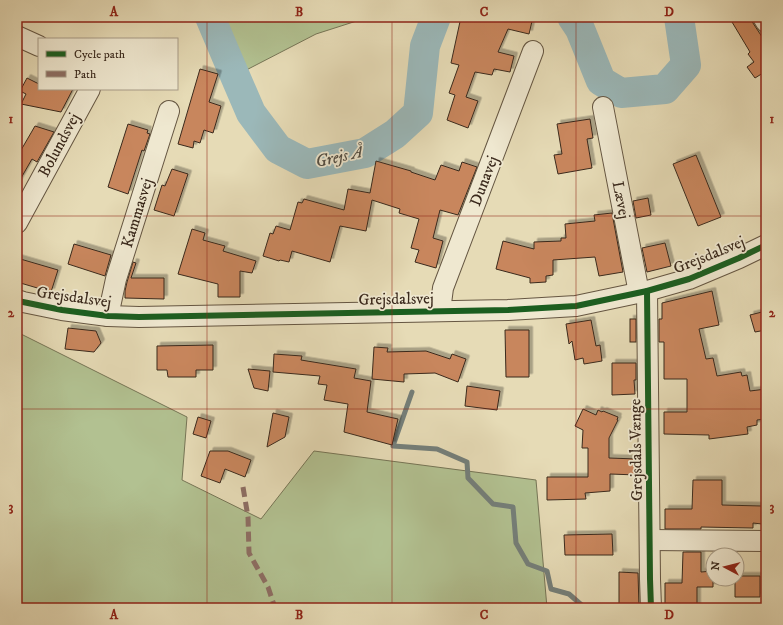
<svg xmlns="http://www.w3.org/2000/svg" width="783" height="625" font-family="'IM FELL DW Pica',serif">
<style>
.green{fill:#b2c191;stroke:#767556}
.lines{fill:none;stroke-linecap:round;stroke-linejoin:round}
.stream{stroke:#747f7a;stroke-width:5}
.river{stroke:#9bb8b9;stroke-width:30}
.building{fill:#c8865d;stroke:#3a291c;filter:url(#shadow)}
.minor-casing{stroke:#655642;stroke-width:22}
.minor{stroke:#efe8d0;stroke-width:20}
.quiet{stroke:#8d6e63;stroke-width:5;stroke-dasharray:10 5;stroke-linecap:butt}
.cycleway-casing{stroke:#efe8d0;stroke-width:8}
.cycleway{stroke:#1b5e20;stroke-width:6}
.grid{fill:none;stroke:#8f2418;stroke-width:1;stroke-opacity:0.55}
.labels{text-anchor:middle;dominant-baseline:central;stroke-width:3.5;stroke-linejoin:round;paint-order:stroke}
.street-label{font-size:16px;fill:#3a291c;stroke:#efe8d0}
.water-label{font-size:17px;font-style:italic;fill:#524d43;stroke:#efe8d0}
.neatline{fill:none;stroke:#8f2418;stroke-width:1.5}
.grid-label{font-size:13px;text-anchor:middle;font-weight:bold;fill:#8f2418}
</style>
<defs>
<filter id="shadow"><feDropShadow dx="3.5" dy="-3.5" stdDeviation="0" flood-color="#0004"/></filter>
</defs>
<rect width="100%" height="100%" fill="#e6dbb6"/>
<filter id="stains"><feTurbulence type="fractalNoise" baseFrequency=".005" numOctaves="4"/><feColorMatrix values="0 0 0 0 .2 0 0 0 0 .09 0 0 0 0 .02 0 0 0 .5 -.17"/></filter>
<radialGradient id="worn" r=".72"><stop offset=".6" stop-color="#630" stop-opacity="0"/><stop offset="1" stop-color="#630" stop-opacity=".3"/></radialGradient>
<g class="green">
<polygon points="199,17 369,17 316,34 227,80"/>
<polygon points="17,332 187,417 182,480 261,519 314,451 536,480 547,608 17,608"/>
</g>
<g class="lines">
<polyline class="stream" points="412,392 393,446 437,449 467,462 468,478 493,504 513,507 516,543 528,564 547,571 551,589 569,594 585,608"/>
<g class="river">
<polyline points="210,17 226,55 251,113 278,149 307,164 365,153 395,134 418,113 425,46 436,17"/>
<polyline points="572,17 580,29 601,81 621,93 665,89 686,65 679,17"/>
</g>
</g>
<g class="building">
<polygon points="461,17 533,17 529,34 508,29 498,52 514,56 510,72 494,69 492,75 475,72 466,97 478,101 468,128 447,120 455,95 449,93 459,65 451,63"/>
<polygon points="729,17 749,17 766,43 766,77 763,73 755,78 747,67 754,62 748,54 750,52"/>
<polygon points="200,69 218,74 209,102 221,106 213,133 204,130 200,143 194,141 193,148 178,144"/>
<polygon points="27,78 39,84 39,89 73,89 61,112 21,104 26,94 20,91"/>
<polygon points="590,119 593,138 587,139 592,168 558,174 554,155 562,154 557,124"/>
<polygon points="128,124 148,130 147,133 150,134 144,151 142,150 128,194 108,187"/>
<polygon points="35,126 54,132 37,162 32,159 17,185 17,157"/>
<polygon points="696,155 721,217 698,226 673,164"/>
<polygon points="376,161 411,171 411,172 435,180 441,165 459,171 462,162 477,167 458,215 440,210 433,238 443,241 436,268 415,262 419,250 411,248 419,219 399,213 400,209 372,200 366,231 340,226 330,262 292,251 289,262 280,260 279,261 263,256 270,233 273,234 276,226 290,230 298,202 302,203 304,199 344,210 348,189 370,193"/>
<polygon points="172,169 188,174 174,216 154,210 162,185 165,186"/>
<polygon points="648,198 651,215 636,218 633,201"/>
<polygon points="612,213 623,272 599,276 595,257 553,260 553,275 546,276 546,282 530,283 530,278 496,269 503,241 534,249 534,242 561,241 561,238 566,238 565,224 595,221 594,215"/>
<polygon points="192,229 205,233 203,240 225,246 223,251 256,261 252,273 240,271 240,297 218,297 218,284 178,274"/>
<polygon points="665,243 671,266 647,272 642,248"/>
<polygon points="74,244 111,255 105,276 68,264"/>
<polygon points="17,258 58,270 51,292 17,282"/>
<polygon points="133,262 136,263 131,278 164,278 164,299 125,298 125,291 127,282"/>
<polygon points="712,291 719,325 699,329 706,359 713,358 717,376 741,372 742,376 747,375 750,391 766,389 766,419 757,420 757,425 747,427 748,434 709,439 709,435 664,434 664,412 687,412 687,379 664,379 664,342 659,342 659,319 662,319 662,303"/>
<polygon points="766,311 766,330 755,332 750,315"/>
<rect x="630" y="319" width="6" height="23"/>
<polygon points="591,320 596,346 600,345 602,361 584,364 583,358 575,360 572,341 569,344 566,324"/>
<polygon points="68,328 96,331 101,343 94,352 65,349"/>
<polygon points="505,330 529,330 529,377 506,377"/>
<polygon points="213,345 213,370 196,370 196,377 168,377 167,370 157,370 157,346"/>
<polygon points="374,347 388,348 387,352 426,351 450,359 452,354 466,359 458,382 435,373 404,374 404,382 372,379"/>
<polygon points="274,354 302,356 301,360 356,369 354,378 371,381 367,412 398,419 392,445 344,432 348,404 324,400 327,385 318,384 320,376 273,372"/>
<polygon points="612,363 636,363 636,380 634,380 635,394 612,395"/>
<polygon points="248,369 270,371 268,391 254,388"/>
<polygon points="467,386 500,391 497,410 465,406"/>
<polygon points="583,409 596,415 598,410 602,412 603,411 618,417 617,420 618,420 609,438 609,458 637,459 637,475 610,474 610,491 585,493 586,499 547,500 547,477 588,477 588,448 582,448 583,430 575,426"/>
<polygon points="273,413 289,417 285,437 267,447"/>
<polygon points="198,417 211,421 206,438 193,434"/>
<polygon points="210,451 228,451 251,460 245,477 225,469 220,483 201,476"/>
<polygon points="693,480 722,480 722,505 762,506 762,524 753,523 753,528 701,527 701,529 665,529 665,509 692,509"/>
<polygon points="612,534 613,555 565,555 564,535"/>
<polygon points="683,552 701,552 701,572 713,571 713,587 697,587 697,608 665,608 665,583 682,583"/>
<polygon points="619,572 638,573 639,608 619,608"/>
<polygon points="738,576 760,576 760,597 735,597 735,579 738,579"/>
</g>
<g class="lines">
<defs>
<g id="minor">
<polyline points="763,17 766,22"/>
<polyline points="17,36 39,46"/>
<polyline points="603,107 639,293"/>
<polyline points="17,223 90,89"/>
<polyline points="647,291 650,579 651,608"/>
<polyline points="17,300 23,302 62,310 108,316 139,317 508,310 576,306 647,291 689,279 739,258 766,245"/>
<polyline points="440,311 443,288 533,51"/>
<polyline points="108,316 116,279 169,111"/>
<polyline points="650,540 766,541"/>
</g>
</defs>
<use href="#minor" class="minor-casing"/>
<use href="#minor" class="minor"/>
<polyline class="quiet" points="243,487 248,517 249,553 268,587 275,608"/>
<defs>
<g id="cycleway">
<polyline points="647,291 650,579 651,608"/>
<polyline points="17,300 23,302 62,310 108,316 139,317 508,310 576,306 647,291 689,279 739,258 766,245"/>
</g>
</defs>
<use href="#cycleway" class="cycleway-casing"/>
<use href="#cycleway" class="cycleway"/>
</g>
<path class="grid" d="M207,17v591M392,17v591M576,17v591M17,216h749M17,409h749"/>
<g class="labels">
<g class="street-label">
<text transform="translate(59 145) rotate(-62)">Bolundsvej</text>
<text transform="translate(484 181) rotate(-69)">Dunavej</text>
<text transform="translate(621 200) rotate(79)">Lævej</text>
<text transform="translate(137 213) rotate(-73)">Kammasvej</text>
<text transform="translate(709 255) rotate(-22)">Grejsdalsvej</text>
<text transform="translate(74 297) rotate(8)">Grejsdalsvej</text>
<text transform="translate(396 299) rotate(-1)">Grejsdalsvej</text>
<text transform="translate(636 450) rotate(-91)">Grejsdals Vænge</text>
</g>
<g class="water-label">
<text transform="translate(339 157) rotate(-13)">Grejs Å</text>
</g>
</g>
<rect width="783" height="625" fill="none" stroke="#e6dbb6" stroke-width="44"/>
<rect x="38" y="38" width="140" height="52" fill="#efe8d0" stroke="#a79c88"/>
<rect x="46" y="51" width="20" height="6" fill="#1b5e20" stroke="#a79c88"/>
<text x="74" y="58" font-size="12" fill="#3a291c">Cycle path</text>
<rect x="46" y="71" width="20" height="6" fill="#8d6e63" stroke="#a79c88"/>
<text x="74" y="78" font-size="12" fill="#3a291c">Path</text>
<g transform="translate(725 567) rotate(277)"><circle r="19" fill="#efe8d0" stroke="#a79c88"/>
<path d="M0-3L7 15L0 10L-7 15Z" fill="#8f2418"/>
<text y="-6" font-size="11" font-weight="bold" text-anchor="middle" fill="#3a291c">N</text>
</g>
<rect x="22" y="22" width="739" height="581" class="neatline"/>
<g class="grid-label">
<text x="114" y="16">A</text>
<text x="299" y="16">B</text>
<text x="484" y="16">C</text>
<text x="669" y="16">D</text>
<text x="11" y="123">1</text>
<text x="772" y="123">1</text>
<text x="11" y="317">2</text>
<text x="772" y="317">2</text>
<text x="11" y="511">3</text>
<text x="772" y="511">3</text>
<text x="114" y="619">A</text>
<text x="299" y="619">B</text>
<text x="484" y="619">C</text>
<text x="669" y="619">D</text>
</g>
<rect width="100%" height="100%" filter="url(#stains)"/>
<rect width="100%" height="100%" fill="url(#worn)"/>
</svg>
